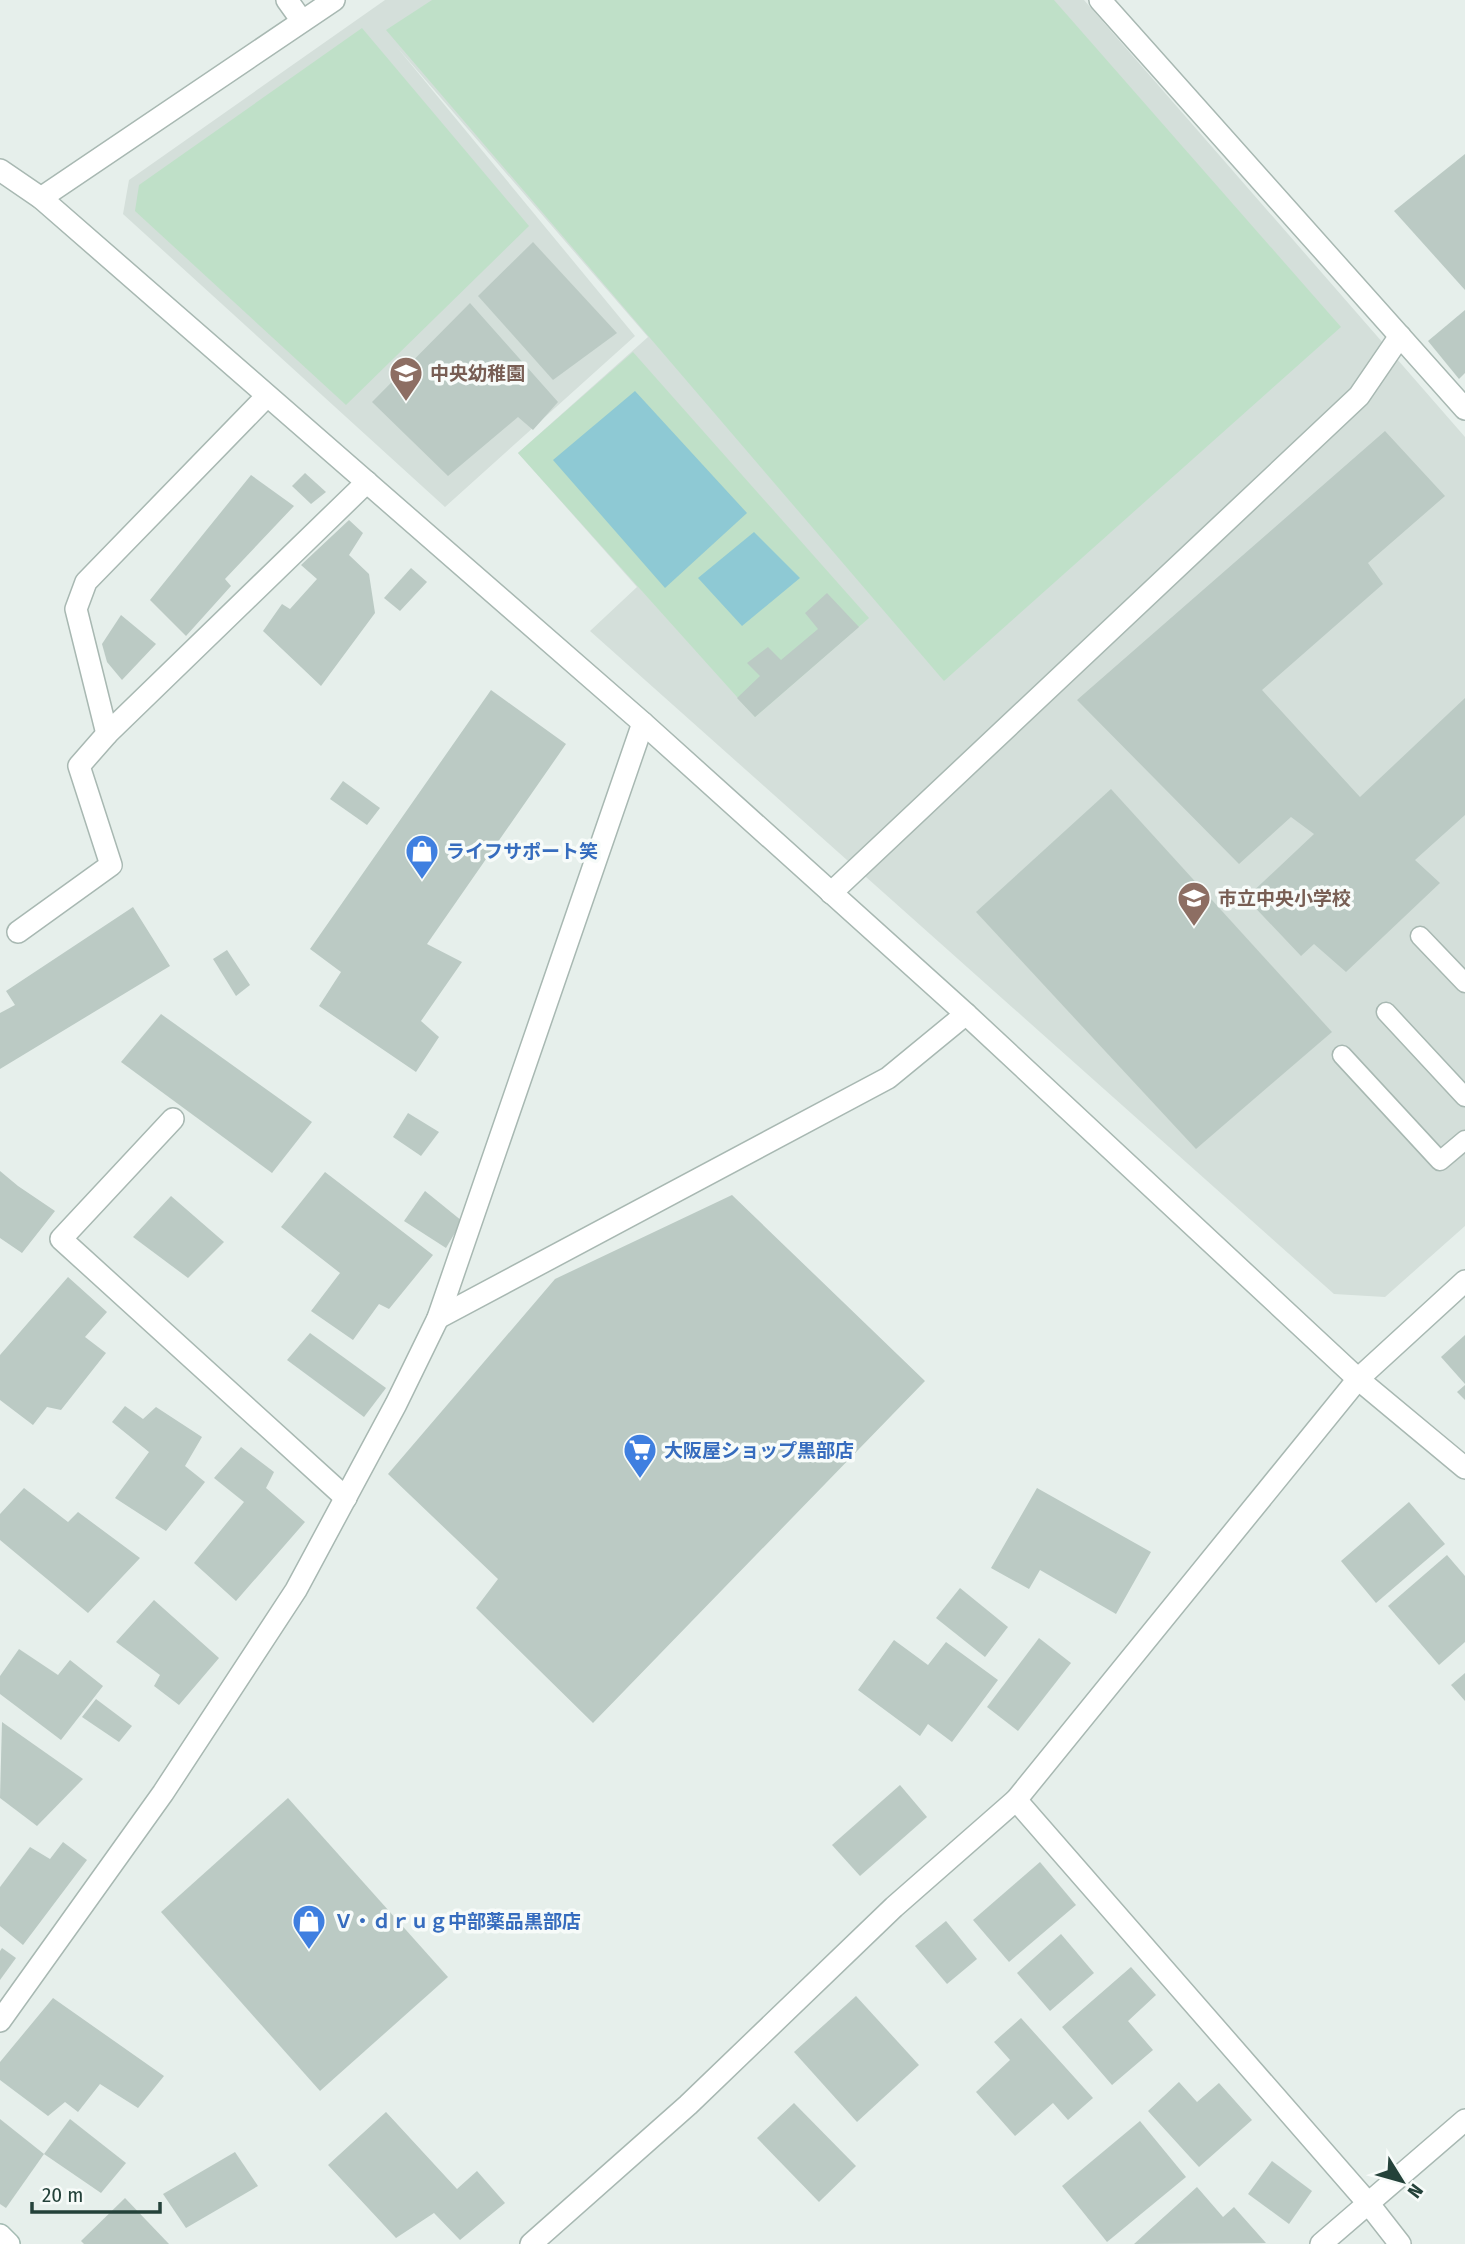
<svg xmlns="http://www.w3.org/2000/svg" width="1465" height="2244" font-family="'Fira Sans Condensed','Noto Sans JP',sans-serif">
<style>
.built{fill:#d4dfda}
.green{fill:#bfe0c8}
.water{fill:#8ec9d4}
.building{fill:#bbcac4}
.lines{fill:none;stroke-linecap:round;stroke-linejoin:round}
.service-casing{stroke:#a8b8b2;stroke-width:21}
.minor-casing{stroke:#a8b8b2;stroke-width:24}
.tertiary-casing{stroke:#a8b8b2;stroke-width:24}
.secondary-casing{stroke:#a4bbb3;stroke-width:24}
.service{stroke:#fff;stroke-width:18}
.minor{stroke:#fff;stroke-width:21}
.tertiary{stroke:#fff;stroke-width:21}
.secondary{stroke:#fff;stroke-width:21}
.labels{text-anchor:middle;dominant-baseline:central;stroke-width:7;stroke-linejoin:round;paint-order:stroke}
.education-label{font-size:19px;font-weight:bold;fill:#785e54;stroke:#f7fbf9;text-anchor:start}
.shop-label{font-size:19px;font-weight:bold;fill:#366cbe;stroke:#f7fbf9;text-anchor:start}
</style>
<rect width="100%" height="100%" fill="#e6efeb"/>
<polygon class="built" points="385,0 1084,0 1465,437 1465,1226 1385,1297 1334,1294 590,631 637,587 518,453 648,337 396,46 635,336 445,507 123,214 129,180"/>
<g class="green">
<polygon points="432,0 1054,0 1341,327 944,681 386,30"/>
<polygon points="362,28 529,226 346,405 135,211 139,185"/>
<polygon points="633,352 869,618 755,717 518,453"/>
</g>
<g class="water">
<polygon points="635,391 747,513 665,588 553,460"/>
<polygon points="754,532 800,578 742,626 698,578"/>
</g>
<g class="building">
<polygon points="1465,154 1465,290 1394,211"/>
<polygon points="533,242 617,333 553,380 478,296"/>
<polygon points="470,303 558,402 533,430 518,417 448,476 372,402"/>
<polygon points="1465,310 1465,373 1459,379 1428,341"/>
<polygon points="1385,431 1445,496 1368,563 1383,584 1262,690 1360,797 1465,698 1465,815 1415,860 1440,883 1346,972 1314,944 1301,956 1246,898 1314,834 1291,817 1239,864 1077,700"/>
<polygon points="305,473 326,492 311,504 292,486"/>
<polygon points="251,475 294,506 225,579 231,586 186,636 150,600"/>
<polygon points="349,520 363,533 349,555 369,574 375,613 321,686 263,631 282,604 290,609 317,579 301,565"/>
<polygon points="411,568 427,582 400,611 384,598"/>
<polygon points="827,593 859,627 755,717 737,698 760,676 747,663 768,647 781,660 818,629 805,613"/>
<polygon points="121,615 156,644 122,680 107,662 102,644"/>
<polygon points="491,690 566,744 427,944 462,962 421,1021 439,1037 416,1072 319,1006 341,972 310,949"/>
<polygon points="343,781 380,808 367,825 330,799"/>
<polygon points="1111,789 1332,1032 1196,1149 976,912"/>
<polygon points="133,907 170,966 0,1069 0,1013 15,1005 6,991"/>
<polygon points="227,950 250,985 236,996 213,959"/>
<polygon points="161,1014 312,1122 272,1173 121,1062"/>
<polygon points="408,1113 439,1132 421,1156 393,1137"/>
<polygon points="0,1171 18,1186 55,1211 22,1253 0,1238"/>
<polygon points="325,1172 433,1255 389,1309 379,1304 353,1340 311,1311 340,1273 281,1227"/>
<polygon points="425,1191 462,1221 446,1248 404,1221"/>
<polygon points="732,1195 925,1381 593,1723 476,1608 498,1579 388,1474 555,1279"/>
<polygon points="171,1196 224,1242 188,1278 133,1237"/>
<polygon points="68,1277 107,1312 85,1337 106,1353 61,1410 47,1407 33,1425 0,1400 0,1355"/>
<polygon points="310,1333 386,1388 364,1417 287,1360"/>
<polygon points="1465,1335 1465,1384 1441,1357"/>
<polygon points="1465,1385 1465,1400 1457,1392"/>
<polygon points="125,1406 143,1419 156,1407 202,1437 185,1466 205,1482 166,1531 115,1498 149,1452 112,1422"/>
<polygon points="241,1447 274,1472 266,1488 305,1522 236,1601 194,1563 244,1502 214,1478"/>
<polygon points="24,1488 68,1522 78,1512 140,1558 88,1613 0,1540 0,1514"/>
<polygon points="1037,1488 1151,1552 1116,1614 1040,1570 1029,1589 991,1568"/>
<polygon points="1409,1502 1445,1544 1376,1603 1341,1561"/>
<polygon points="1447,1555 1465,1576 1465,1642 1439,1665 1388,1606"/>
<polygon points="960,1588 1008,1627 985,1657 936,1618"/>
<polygon points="154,1600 219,1658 179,1705 154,1686 160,1675 116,1642"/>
<polygon points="1039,1638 1071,1663 1018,1731 987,1707"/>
<polygon points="894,1640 928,1665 946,1642 998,1680 952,1742 928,1724 920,1736 858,1690"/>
<polygon points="19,1649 58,1675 70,1660 103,1686 61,1740 0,1694 0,1676"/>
<polygon points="1465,1673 1465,1701 1451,1685"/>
<polygon points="96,1699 132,1726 119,1742 82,1717"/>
<polygon points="2,1722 83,1779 37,1826 0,1798"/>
<polygon points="900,1785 927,1817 860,1876 832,1845"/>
<polygon points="288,1798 448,1977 320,2091 161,1912"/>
<polygon points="63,1842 87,1860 23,1945 0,1926 0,1887 30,1847 50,1859"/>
<polygon points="1040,1862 1076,1905 1009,1962 973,1920"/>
<polygon points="946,1921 977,1959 947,1984 915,1946"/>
<polygon points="1061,1934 1094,1973 1050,2011 1017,1973"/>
<polygon points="2,1948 16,1958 0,1980 0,1951"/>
<polygon points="1131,1967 1156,1995 1128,2021 1153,2050 1112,2085 1062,2027"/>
<polygon points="856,1996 919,2065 857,2122 794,2052"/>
<polygon points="53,1998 164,2076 138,2108 100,2084 78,2112 65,2102 48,2116 0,2080 0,2062"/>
<polygon points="1021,2018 1093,2098 1068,2120 1053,2103 1015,2136 976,2092 1010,2060 994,2042"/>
<polygon points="1179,2082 1197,2102 1219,2083 1252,2120 1199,2167 1148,2111"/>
<polygon points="794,2103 856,2166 819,2202 757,2138"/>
<polygon points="386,2112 457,2189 477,2171 505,2203 460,2240 434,2213 396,2238 328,2165"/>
<polygon points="0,2119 44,2154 6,2208 0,2204"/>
<polygon points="70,2119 126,2163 101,2193 44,2154"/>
<polygon points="1140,2121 1186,2177 1107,2242 1062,2186"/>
<polygon points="235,2152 258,2186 186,2228 163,2194"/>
<polygon points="1272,2161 1312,2191 1289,2224 1248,2194"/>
<polygon points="1197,2187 1223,2217 1234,2207 1266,2243 1134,2244"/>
<polygon points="125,2198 169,2244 84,2244 81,2241"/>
</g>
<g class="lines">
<defs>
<g id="service">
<polyline points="1420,936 1465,983"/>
<polyline points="1386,1012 1465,1097"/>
<polyline points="1342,1055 1440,1161 1465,1140"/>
</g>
<g id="minor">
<polyline points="287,0 302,21"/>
<polyline points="1100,0 1465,409"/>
<polyline points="0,170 41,198 643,723 966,1014 1358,1379 1465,1468"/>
<polyline points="41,198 334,0"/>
<polyline points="267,396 86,582 76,609 107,734 367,482"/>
<polyline points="831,893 1359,396 1400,336"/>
<polyline points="18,932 111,865 79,766 107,734"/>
<polyline points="173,1119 61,1239 346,1498"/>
<polyline points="438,1318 888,1078 966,1014"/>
<polyline points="1016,1800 1368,2203 1400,2244"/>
<polyline points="0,2021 163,1793 296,1590 396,1404 438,1318 643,723"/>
<polyline points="1321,2244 1465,2120"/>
</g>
<polyline id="tertiary" points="531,2244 688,2105 894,1907 1016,1800 1358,1379 1465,1281"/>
<polyline id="secondary" points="0,2235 9,2244"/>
</defs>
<use href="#service" class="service-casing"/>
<use href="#minor" class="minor-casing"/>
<use href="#tertiary" class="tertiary-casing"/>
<use href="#secondary" class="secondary-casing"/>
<use href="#service" class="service"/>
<use href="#minor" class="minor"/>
<use href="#tertiary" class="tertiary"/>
<use href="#secondary" class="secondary"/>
</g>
<defs>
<symbol id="school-pin" viewBox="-11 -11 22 30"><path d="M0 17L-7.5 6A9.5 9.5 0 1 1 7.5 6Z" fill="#8d6e63" stroke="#f7fbf9"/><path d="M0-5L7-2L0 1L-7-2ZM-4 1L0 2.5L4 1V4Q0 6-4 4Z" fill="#fff"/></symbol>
<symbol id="shop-pin" viewBox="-11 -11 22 30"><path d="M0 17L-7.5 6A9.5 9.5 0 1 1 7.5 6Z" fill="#3f7fe0" stroke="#f7fbf9"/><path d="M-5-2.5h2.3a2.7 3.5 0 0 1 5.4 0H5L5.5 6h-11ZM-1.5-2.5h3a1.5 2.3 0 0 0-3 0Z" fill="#fff"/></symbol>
<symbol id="supermarket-pin" viewBox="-11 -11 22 30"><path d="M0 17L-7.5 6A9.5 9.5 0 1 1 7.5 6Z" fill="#3f7fe0" stroke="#f7fbf9"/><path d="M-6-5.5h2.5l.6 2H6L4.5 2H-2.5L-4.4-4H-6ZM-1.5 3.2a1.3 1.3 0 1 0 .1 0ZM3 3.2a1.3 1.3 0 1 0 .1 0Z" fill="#fff"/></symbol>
</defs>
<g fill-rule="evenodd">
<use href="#school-pin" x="387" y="354" width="38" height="52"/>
<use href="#shop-pin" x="403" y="832" width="38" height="52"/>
<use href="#school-pin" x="1175" y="879" width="38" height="52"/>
<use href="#supermarket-pin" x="621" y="1431" width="38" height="52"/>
<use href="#shop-pin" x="290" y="1902" width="38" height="52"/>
</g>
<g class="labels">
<g class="education-label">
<text x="430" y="373">中央幼稚園</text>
<text x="1218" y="898">市立中央小学校</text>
</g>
<g class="shop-label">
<text x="446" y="851">ライフサポート笑</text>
<text x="664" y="1450">大阪屋ショップ黒部店</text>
<text x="334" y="1921">Ｖ・ｄｒｕｇ中部薬品黒部店</text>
</g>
</g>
<g transform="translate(1402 2181) rotate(127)" stroke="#f7fbf9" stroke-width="5" paint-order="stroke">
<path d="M0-5L12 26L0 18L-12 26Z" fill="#24423a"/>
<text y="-10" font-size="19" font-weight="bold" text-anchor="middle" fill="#24423a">N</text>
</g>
<path d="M32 2202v10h128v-10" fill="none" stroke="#24423a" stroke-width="3.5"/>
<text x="42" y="2202" font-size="21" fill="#24423a" stroke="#f7fbf9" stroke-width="5" paint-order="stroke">20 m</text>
</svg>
